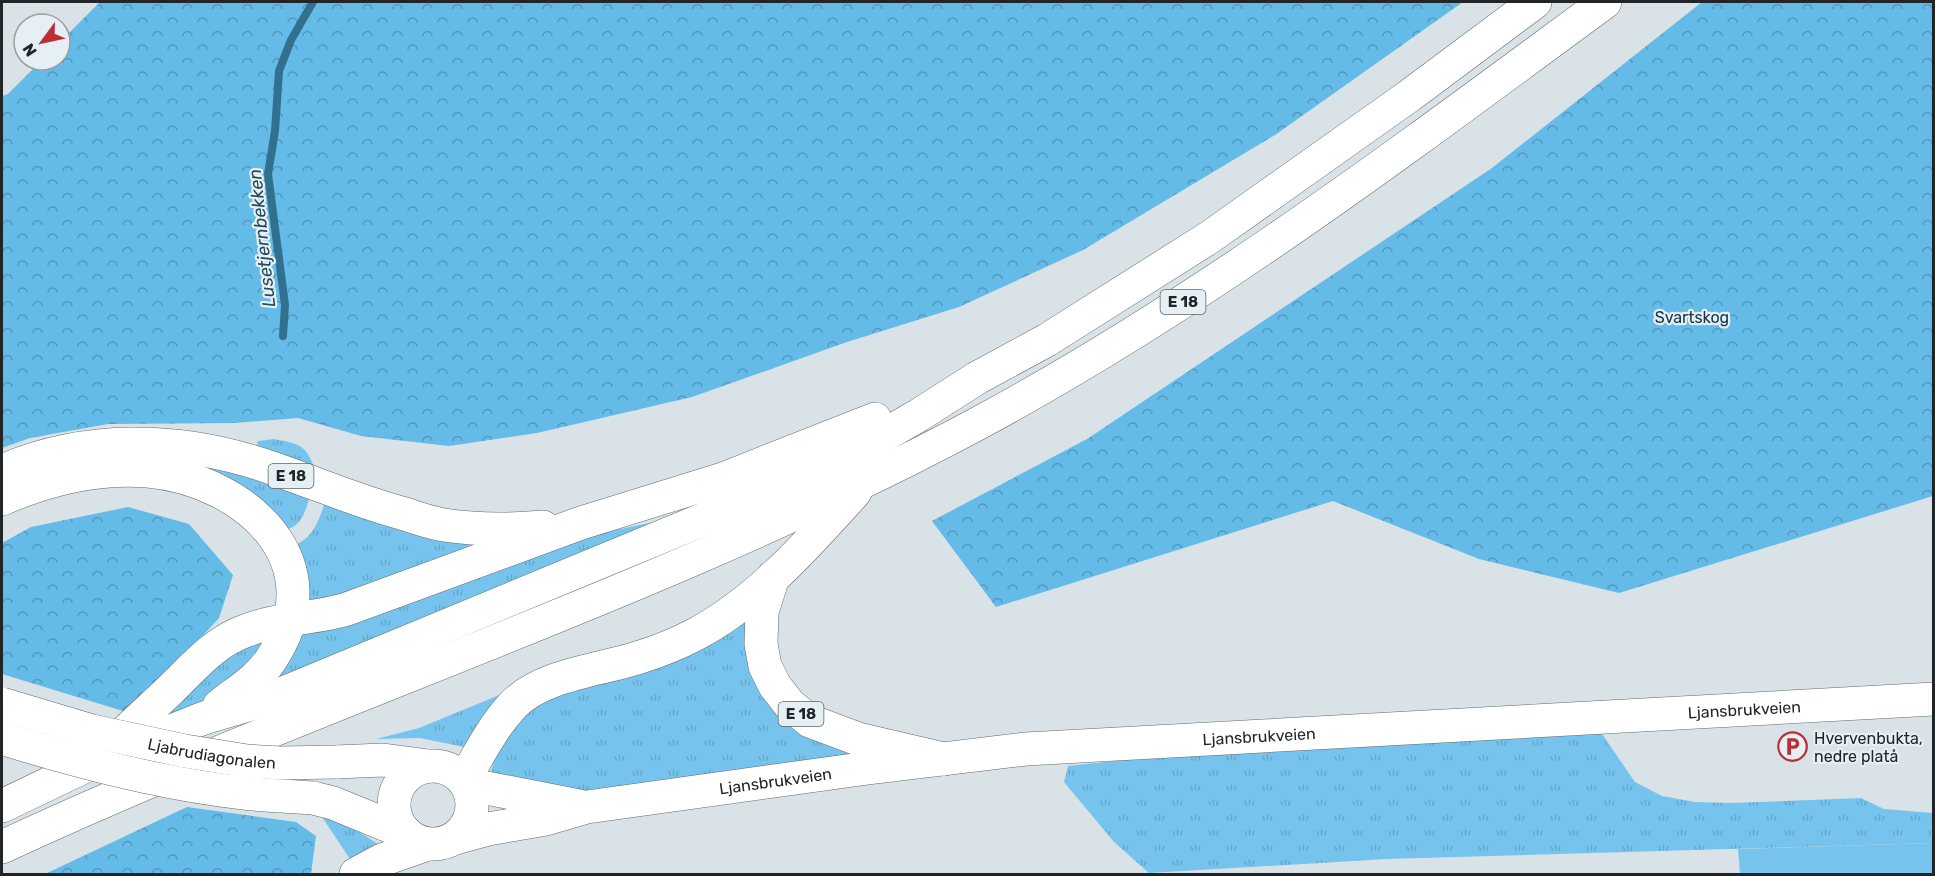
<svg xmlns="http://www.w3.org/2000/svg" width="1935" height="876" font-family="Rubik,sans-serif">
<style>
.grass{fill:url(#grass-tufts)}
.forest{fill:url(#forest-crowns)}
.park{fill:#76c4ed}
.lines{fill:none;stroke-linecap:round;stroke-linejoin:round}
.stream{stroke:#31718f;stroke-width:8}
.major-casing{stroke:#626a6e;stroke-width:34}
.highway-casing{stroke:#626a6e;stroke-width:34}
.major{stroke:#fff;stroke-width:33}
.highway{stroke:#fff;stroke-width:33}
.highway-bridge-casing{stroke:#626a6e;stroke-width:34;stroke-linecap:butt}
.highway-bridge{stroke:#fff;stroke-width:33}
.labels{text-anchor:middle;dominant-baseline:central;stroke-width:4.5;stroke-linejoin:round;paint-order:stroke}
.shield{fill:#e6eff4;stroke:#5d6264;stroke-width:1.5}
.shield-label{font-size:15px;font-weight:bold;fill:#222527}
.park-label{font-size:16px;fill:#0e3548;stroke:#e6eff4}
.street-label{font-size:16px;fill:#222527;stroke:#e6eff4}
.poi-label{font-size:16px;fill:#222527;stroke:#e6eff4;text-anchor:start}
.water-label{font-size:18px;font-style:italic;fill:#23495c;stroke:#e6eff4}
</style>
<defs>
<pattern id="grass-tufts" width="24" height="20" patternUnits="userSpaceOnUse" patternTransform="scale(1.5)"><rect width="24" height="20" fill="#76c4ed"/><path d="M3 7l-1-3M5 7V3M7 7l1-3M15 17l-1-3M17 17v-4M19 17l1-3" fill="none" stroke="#66a8cb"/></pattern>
<pattern id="forest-crowns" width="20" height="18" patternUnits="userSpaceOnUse" patternTransform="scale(1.5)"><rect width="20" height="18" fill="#64bbe7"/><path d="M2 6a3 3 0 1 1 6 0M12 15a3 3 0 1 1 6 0" fill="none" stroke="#5298bb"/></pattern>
</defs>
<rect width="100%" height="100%" fill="#d9e2e7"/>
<g class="grass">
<path d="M274,439c28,5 33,7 42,34l-54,-19 -5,-10 1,-3z"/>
<path d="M185,457l126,37c-5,13 -8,32 -24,35l-47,-39 -233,-11z"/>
<path d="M326,500l161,41 -182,70 -10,-66c20,-8 24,-27 31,-45z"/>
<polygon points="654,522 657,522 268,682 298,631 582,537"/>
<polygon points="744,617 750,649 859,754 579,795 490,774 499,745 535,702"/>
<polygon points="258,636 264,651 216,694 165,719 182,692"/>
<polygon points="509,691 482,719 464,747 420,738 376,739 419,728"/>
<polygon points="1600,731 1635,782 1662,796 1695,802 1732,803 1861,798 1884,809 1933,813 1933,843 1387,859 1149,873 1114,842 1064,782 1068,766 1152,757"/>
<polygon points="320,814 353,828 392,853 360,874"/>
</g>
<g class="forest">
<polygon points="100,2 1463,2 1275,135 1083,250 959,307 847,342 692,397 537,433 449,446 361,436 298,418 235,423 108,424 30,438 2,448 2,96 8,94 42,60 60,60 60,42"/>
<polygon points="1702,2 1933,2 1933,496 1619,593 1479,559 1333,501 996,607 932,521 1087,439 1492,168"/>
<polygon points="128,507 189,524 233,575 219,618 176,665 123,711 2,674 2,543 31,527"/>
<polygon points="187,807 296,822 316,836 311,874 45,874"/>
</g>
<polygon class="park" points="1933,843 1933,874 1740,874 1738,849"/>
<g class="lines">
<polyline class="stream" points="283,336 285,305 268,174 275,131 279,71 291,40 313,2"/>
<defs>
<g id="major">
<polyline points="466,784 579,806"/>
<path id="s1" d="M455,838l33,-9 58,-10 41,-12 281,-39 158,-19 908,-50"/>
</g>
<g id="highway">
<path d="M2,471c83,-36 176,-34 261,-6 48,16 93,36 142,49 12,4 26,9 39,11 33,5 66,5 99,2"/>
<path d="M2,499c46,-20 96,-32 146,-28 98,9 189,92 122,190 -13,19 -34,31 -51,45"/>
<polyline points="773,577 762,612 761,644 765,666 775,686 790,705 810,721 858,739 944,759"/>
<path d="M104,753c21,-22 44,-42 66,-63 23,-22 44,-48 75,-59 32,-13 69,-12 102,-22l234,-86 142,-44 152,-60"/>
<polyline points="336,762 383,760 428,766"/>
<circle cx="433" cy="805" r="39"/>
<path d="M464,780c15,-26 29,-54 50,-76 29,-29 85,-34 123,-46 20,-6 40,-14 59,-24 62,-33 112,-90 159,-142"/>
<polyline points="313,798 333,803 406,833"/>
<polyline points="2,806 96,761 204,718 274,697 743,503 843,457 876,440 919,415 977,378 1047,340 1210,237 1409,96 1535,2"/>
<path d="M2,847c320,-149 661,-255 973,-422 224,-120 426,-273 630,-423"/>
<polyline points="356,874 382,860 428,844"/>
</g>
</defs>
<use href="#major" class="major-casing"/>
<use href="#highway" class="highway-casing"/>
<use href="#major" class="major"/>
<use href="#highway" class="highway"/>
<defs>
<g id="highway-bridge">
<path id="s2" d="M2,704l90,27 93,20 62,10 34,2 55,-1"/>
<path d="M2,738c79,25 160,46 242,55 23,3 47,3 69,5"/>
</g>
</defs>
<use href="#highway-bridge" class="highway-bridge-casing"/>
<use href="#highway-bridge" class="highway-bridge"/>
</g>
<defs>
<symbol id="parking-ring" viewBox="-11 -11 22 22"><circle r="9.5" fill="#e6eff4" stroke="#bd2d38" stroke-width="1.5"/><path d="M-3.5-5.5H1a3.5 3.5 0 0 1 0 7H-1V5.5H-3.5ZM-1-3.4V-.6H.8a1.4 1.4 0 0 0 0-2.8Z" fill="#bd2d38"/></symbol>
</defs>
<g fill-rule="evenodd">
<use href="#parking-ring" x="1776" y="730" width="33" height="33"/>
</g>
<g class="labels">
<g class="shield">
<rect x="1160.5" y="290" width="45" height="24" rx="4.5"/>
<rect x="268.5" y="464" width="45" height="24" rx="4.5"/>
<rect x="778.5" y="702" width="45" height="24" rx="4.5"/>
</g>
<g class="shield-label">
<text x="1183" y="302">E 18</text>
<text x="291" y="476">E 18</text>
<text x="801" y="714">E 18</text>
</g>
<g class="park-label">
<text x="1692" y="317">Svartskog</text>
</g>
<g class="street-label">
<text stroke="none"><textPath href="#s1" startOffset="1298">Ljansbrukveien</textPath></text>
<text stroke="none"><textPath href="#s1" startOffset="812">Ljansbrukveien</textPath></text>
<text stroke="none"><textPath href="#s2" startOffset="216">Ljabrudiagonalen</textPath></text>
<text stroke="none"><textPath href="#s1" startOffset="326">Ljansbrukveien</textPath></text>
</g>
<g class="poi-label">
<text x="1814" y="738">Hvervenbukta,<tspan x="1814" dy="18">nedre platå</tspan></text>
</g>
<g class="water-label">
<text transform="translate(262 238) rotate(-96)">Lusetjernbekken</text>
</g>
</g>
<rect width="1935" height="876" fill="none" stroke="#222527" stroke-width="6"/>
<g transform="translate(42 42) rotate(237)"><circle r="28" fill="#e6eff4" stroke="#989ea2" stroke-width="1.5"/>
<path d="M0-4.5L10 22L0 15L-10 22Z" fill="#bd2d38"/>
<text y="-9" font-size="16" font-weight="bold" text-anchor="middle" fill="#222527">N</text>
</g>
</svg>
